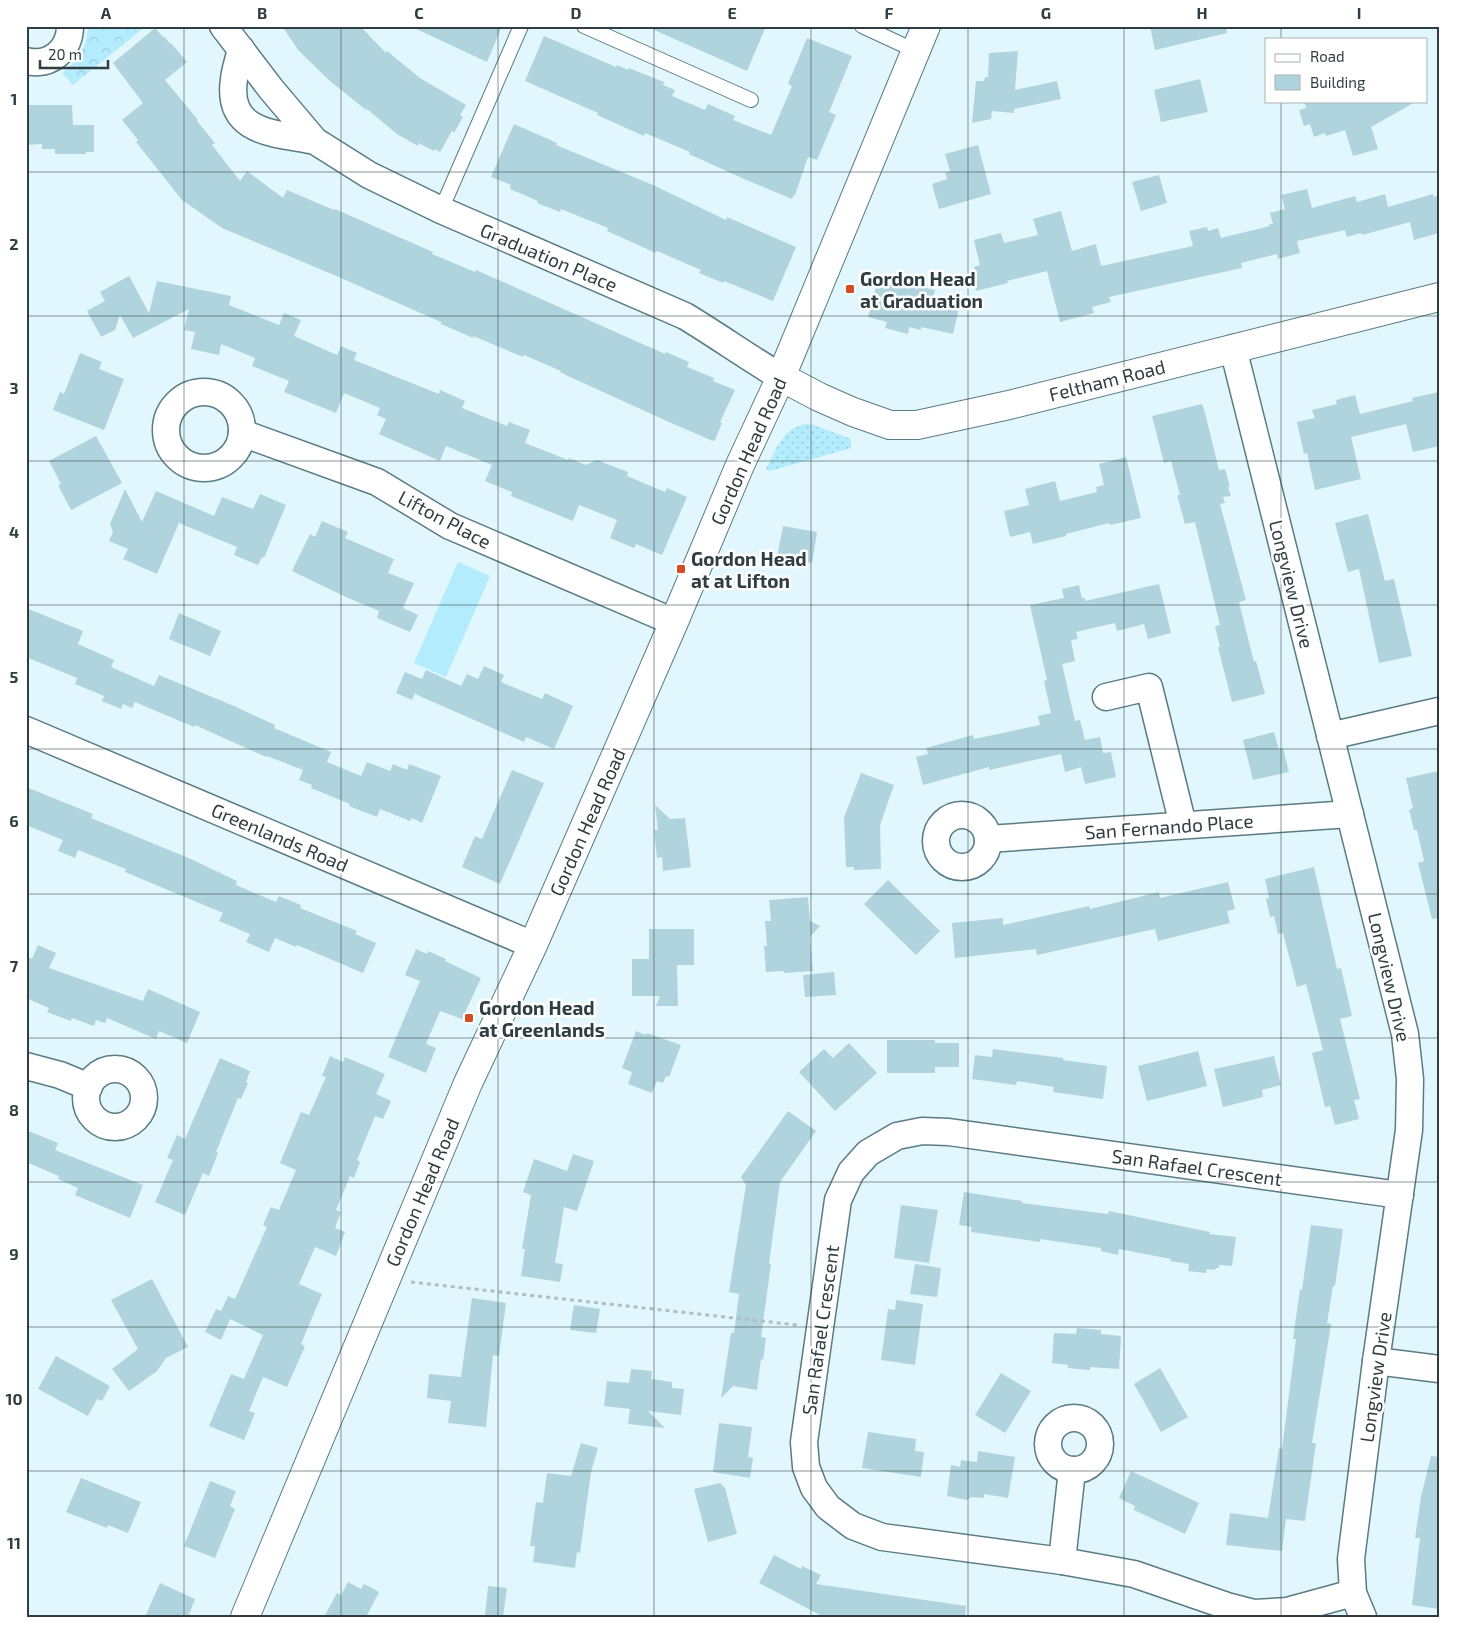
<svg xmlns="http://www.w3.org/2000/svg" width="1465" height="1643" font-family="'Exo 2',sans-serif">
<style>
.grass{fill:url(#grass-dots)}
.park{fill:url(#park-crowns)}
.pitch{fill:#b3ecfc}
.building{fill:#b0d4dd}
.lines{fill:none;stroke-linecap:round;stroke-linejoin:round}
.lane-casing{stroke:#5a7b84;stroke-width:16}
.street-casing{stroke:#5a7b84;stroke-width:29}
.secondary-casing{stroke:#5a7b84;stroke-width:30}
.path{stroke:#acbfc5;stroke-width:3;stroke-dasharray:4 4;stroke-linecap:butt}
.lane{stroke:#fff;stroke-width:14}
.street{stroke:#fff;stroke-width:26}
.secondary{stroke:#fff;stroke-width:28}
.grid{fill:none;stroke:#303e42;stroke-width:1;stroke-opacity:0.55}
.poi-dot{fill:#d44b22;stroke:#fff;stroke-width:2}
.labels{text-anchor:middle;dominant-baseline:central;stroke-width:5;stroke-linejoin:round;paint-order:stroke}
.street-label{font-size:19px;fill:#303e42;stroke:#fff}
.poi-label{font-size:19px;font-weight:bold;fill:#303e42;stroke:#fff;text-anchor:start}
.neatline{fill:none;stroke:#303e42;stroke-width:2}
.grid-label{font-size:16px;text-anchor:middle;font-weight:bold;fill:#303e42}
</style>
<defs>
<pattern id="grass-dots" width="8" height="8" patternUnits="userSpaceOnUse" patternTransform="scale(1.25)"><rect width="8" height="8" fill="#b3ecfc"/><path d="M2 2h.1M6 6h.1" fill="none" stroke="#9acbd9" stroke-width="1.8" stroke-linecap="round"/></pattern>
<pattern id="park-crowns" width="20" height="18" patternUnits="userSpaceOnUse" patternTransform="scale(1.25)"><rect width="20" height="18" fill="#b3ecfc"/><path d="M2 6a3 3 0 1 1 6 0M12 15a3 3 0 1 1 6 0" fill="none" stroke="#9acbd9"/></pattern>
</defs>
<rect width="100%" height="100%" fill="#e1f7fd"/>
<path class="grass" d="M806,424l8,1 37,14v9l-81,23 -4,-2c11,-20 15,-40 40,-45z"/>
<path class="park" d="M88,26h58l-73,59 -11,-12c17,-12 25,-26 26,-47z"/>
<polygon class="pitch" points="458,562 490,576 446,677 414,663"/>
<g class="building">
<polygon points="282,26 360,26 386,53 387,51 420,78 466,105 460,115 463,117 454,133 452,131 440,152 435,149 434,151 419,143 418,146 397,134 367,109 366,110 330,81 299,51"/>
<polygon points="410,26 502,26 487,62"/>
<polygon points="645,26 766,26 747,71"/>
<polygon points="1150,26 1226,26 1227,33 1155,50"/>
<polygon points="155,28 164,38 165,37 170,44 171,43 187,62 165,80 198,120 197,121 215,143 212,145 240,181 247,171 283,198 287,190 334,210 335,209 433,252 432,254 475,272 476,270 665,354 666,352 689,362 687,367 714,378 713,381 735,390 720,422 722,423 715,440 713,441 669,422 570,377 560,372 561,371 524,355 523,357 473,336 473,338 441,324 441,322 334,275 222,228 182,200 136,142 138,140 122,120 143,103 113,63"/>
<polygon points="544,36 616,67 617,65 628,70 629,68 664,82 663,85 675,90 672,96 705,110 708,104 735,116 733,120 771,135 792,86 788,84 807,38 852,56 829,112 836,115 817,160 808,157 795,195 794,195 792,199 744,179 689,154 690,152 645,133 644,136 626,128 597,115 598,113 525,81"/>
<polygon points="1018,51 1015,90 1057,81 1061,99 1014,109 1014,113 992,111 991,119 972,123 976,81 984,81 985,77 988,77 989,53"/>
<polygon points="1200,79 1208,112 1161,122 1154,90"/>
<polygon points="1304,101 1417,101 1371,127 1378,149 1353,156 1345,130 1326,136 1325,133 1314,137 1310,124 1304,126 1299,110 1306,108"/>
<polygon points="26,105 72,105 73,125 94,125 94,152 86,152 86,154 55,154 55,149 42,149 42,144 26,145"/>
<polygon points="514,124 557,143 556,145 653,185 726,220 727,217 796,247 773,301 724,281 723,283 699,273 701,270 657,251 656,253 607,231 608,228 561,209 560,212 537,203 538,201 510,189 511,185 491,177"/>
<polygon points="978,145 991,194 939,209 932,184 947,179 945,173 950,171 945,154"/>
<polygon points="1159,175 1167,203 1141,211 1132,182"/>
<polygon points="1307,189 1312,208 1355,196 1357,202 1385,194 1388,207 1433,194 1434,197 1439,195 1439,233 1414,240 1410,222 1362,235 1361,233 1347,237 1345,230 1297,241 1300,253 1278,259 1277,254 1241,263 1242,268 1109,297 1111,302 1092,307 1094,313 1060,322 1047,271 1007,281 1008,283 976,291 972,274 976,273 974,267 980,265 974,240 1001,233 1004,243 1038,235 1033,219 1061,211 1072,251 1096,244 1101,266 1193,246 1189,231 1207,227 1208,231 1218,228 1221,238 1270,226 1269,224 1273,224 1270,213 1285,209 1281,195"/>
<polygon points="129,276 149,313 157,281 231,296 229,305 279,325 284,313 301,320 294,336 337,355 341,346 357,353 354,360 439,394 440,390 465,401 462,408 507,426 509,422 530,430 525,443 568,460 569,458 586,465 597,460 628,472 627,476 665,492 667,488 687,497 662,555 636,544 634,548 610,538 617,520 579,505 573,521 511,496 512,492 485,481 492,465 446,446 440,461 379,434 386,419 377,415 380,408 344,393 336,413 284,392 289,381 252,366 255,358 221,344 219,355 191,349 195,332 184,330 189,309 133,338 120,315 115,330 101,337 87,311 105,301 100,292"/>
<polygon points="879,276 897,281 898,276 919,281 918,286 935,290 932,301 959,308 953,334 921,327 921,330 909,327 908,334 885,328 887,322 868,317"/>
<polygon points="80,353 102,362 99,369 124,379 104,430 53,410 60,392 64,394"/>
<polygon points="1439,392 1439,446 1413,452 1406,424 1351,437 1361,479 1315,490 1307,453 1304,454 1297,422 1315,418 1312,410 1337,404 1336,400 1355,395 1360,414 1413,401 1412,398"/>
<polygon points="1202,404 1205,413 1219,470 1225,469 1230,487 1228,487 1231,496 1223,497 1225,503 1220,504 1246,600 1239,602 1254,662 1256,661 1265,694 1232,702 1218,647 1220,647 1215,626 1220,625 1195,522 1185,524 1177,495 1180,495 1171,461 1164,463 1152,416"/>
<polygon points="96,436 122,483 71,510 58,485 61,484 49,461"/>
<polygon points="1126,457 1141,518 1110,525 1109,523 1066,534 1066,536 1033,544 1030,532 1010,537 1004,511 1029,505 1025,489 1055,481 1060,501 1097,492 1096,487 1104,485 1099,464"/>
<polygon points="125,489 142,522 156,491 214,516 222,497 253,509 260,494 286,505 264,558 262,557 258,565 234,555 237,547 179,523 157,574 123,559 128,549 109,541 113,532 110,524"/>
<polygon points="1368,514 1385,581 1394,579 1412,656 1379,663 1359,569 1348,572 1335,523"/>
<polygon points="322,521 348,532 345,538 394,559 388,573 414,583 403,608 418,615 410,632 377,618 379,611 348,598 292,571 310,534 315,537"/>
<polygon points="783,526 817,532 812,563 777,557"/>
<polygon points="1159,584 1171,633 1148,639 1144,624 1117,631 1115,623 1076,632 1078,639 1071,640 1075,661 1062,664 1075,721 1080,720 1085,740 1100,737 1103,753 1111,752 1116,777 1085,784 1081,767 1065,772 1061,754 989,770 989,767 923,785 916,757 928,754 926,748 973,735 974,739 1040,725 1038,716 1051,713 1044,681 1047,680 1030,605 1064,598 1062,589 1079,585 1082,598 1085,598 1085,601"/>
<polygon points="26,608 83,631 78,644 114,660 111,667 154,686 159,675 234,706 275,725 274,728 331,752 327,762 361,776 367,762 390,771 393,764 407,770 409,764 441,776 422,823 412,818 410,821 380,809 377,817 349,806 350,804 311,788 312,785 299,780 303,770 267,756 266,757 195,725 194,727 135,702 132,708 123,704 121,709 102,701 104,696 75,684 77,678 26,657"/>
<polygon points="179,613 221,631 210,656 169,639"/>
<polygon points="484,666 504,675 501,682 542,699 545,693 573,706 554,749 526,737 524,742 415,694 417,689 412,700 396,693 405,672 422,679 426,670 461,686 467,674 478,679"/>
<polygon points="1274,732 1279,750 1283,748 1289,772 1253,780 1243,740"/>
<polygon points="512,770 544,783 500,884 462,867 475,836 482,839"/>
<polygon points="1439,771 1439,918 1432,919 1418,863 1424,861 1417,830 1414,830 1409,810 1413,808 1406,778"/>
<polygon points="861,773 894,785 880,825 881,869 854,870 854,867 846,867 844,818"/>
<polygon points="26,787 93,814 91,818 191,859 237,881 236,885 276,902 279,896 301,905 300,908 357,931 355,934 376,943 363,973 297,945 296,947 275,938 269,952 246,942 250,934 219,921 223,913 125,872 126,869 78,850 75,858 58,851 63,840 26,825"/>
<polygon points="655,805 670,819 685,818 691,867 663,871 662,857 657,858 654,830 658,830"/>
<polygon points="1314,867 1337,969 1341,968 1352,1016 1340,1019 1360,1099 1354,1100 1359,1119 1335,1125 1330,1106 1325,1107 1312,1053 1323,1050 1306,984 1297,987 1283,933 1278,934 1274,916 1270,917 1266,899 1269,898 1265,879"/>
<polygon points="888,880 940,931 916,955 864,904"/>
<polygon points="1228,882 1235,909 1227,911 1230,923 1158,941 1155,929 1037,955 1036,949 955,958 952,923 1003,918 1003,925 1089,906 1090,909 1159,892 1160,898"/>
<polygon points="808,897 810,921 820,926 810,937 813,971 784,973 784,971 766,972 764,946 767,946 765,921 771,921 769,900"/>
<polygon points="649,929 694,929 694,965 677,965 678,1006 656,1006 660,996 632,996 632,959 649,959"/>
<polygon points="38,945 56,953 49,968 143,1001 148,989 200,1012 187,1043 159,1031 156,1039 107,1018 105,1023 96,1020 94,1026 72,1018 71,1021 47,1012 49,1008 26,998 26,956 32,959"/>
<polygon points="416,949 427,954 428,951 446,959 445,961 481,978 462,1019 440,1011 426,1044 436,1048 426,1073 388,1057 420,981 405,975"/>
<polygon points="834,972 836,995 805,997 803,975"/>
<polygon points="636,1031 646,1035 647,1033 681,1045 669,1077 666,1076 663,1083 657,1081 652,1093 628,1084 632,1072 622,1068"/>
<polygon points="887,1040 935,1040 935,1043 959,1043 959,1067 935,1067 935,1073 887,1073"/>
<polygon points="849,1043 877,1073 835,1111 799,1072 824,1049 833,1058"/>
<polygon points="993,1049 1063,1058 1063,1060 1107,1066 1103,1099 1053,1092 1054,1087 1017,1081 1016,1085 972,1079 975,1055 992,1057"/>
<polygon points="1198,1051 1207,1086 1147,1101 1138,1066"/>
<polygon points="330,1056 343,1062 345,1057 385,1074 376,1094 391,1101 383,1119 375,1116 357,1160 360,1162 354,1178 350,1176 336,1210 341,1212 335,1228 345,1232 336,1256 315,1247 299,1284 322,1294 301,1344 305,1346 287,1387 263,1377 249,1411 255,1413 244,1440 209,1426 231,1374 244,1379 263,1335 230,1319 221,1340 205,1332 216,1309 221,1311 228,1296 235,1299 267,1227 263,1225 271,1207 279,1210 296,1170 280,1163 301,1112 309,1115 326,1077 322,1076"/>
<polygon points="1274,1056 1281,1085 1262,1090 1263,1097 1223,1107 1214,1069"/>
<polygon points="220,1058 250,1071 246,1082 248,1083 241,1099 238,1098 216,1152 218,1153 209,1176 203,1173 185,1215 155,1202 173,1160 167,1158 177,1135 185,1139"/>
<polygon points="788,1111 816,1131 780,1182 769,1264 771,1264 761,1337 766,1338 763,1360 761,1359 757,1390 733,1386 721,1398 731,1333 734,1333 739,1294 729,1292 746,1185 741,1177"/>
<polygon points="26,1130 58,1143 55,1150 143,1185 130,1218 75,1195 78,1188 58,1179 59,1176 26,1162"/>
<polygon points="573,1154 594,1161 577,1211 564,1207 555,1263 563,1264 560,1282 521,1276 525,1249 522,1249 531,1195 523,1192 534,1159 567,1171"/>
<polygon points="964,1192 1022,1201 1022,1203 1108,1214 1109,1211 1210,1232 1209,1234 1236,1237 1232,1266 1219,1265 1219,1268 1216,1268 1215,1270 1207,1269 1206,1273 1188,1271 1189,1264 1170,1261 1171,1259 1119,1249 1118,1255 1101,1251 1101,1248 1040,1239 1040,1242 971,1232 972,1227 959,1225"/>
<polygon points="901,1205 938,1210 929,1263 894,1258"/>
<polygon points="1311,1225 1343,1229 1335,1286 1333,1286 1327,1323 1331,1324 1312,1443 1316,1443 1305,1521 1286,1519 1282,1551 1226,1545 1230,1513 1268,1518 1279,1448 1282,1449 1296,1339 1293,1339 1300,1289 1302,1290"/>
<polygon points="915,1264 941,1268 937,1297 910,1294"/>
<polygon points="152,1279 188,1347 166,1358 157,1371 129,1391 112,1369 138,1349 111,1300"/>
<polygon points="472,1298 506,1303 499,1356 493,1355 486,1427 448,1423 451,1401 427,1398 429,1374 461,1377"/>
<polygon points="896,1300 923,1304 915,1365 881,1360 888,1309 895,1310"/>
<polygon points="574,1305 600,1309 596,1333 570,1330"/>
<polygon points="1077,1328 1101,1330 1101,1334 1121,1336 1119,1369 1090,1367 1090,1370 1068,1368 1068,1365 1052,1363 1054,1333 1076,1334"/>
<polygon points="56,1356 110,1386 102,1401 97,1399 88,1416 38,1389"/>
<polygon points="1160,1368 1188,1417 1161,1432 1134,1384"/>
<polygon points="631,1369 652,1371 651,1379 672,1382 672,1388 684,1389 681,1415 648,1411 665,1428 628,1424 630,1409 604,1406 607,1381 629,1383"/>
<polygon points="1001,1373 1031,1391 1005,1433 975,1415"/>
<polygon points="719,1423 752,1427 748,1457 753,1458 750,1478 713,1472"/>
<polygon points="868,1432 916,1439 915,1451 924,1452 921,1477 862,1468"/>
<polygon points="581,1443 598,1448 591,1472 580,1553 577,1552 575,1568 533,1562 535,1546 530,1546 536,1502 543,1503 547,1473 571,1476"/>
<polygon points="978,1451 1015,1457 1008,1498 984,1494 984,1498 971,1497 967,1500 947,1496 951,1465 960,1467 961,1460 977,1462"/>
<polygon points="1431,1456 1439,1457 1439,1609 1412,1605 1420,1538 1415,1538 1421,1497"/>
<polygon points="1131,1471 1199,1503 1185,1534 1134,1510 1135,1506 1119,1498"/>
<polygon points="81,1478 141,1502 128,1533 108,1525 107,1528 66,1512"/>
<polygon points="210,1481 236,1491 230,1506 235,1509 215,1558 184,1546"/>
<polygon points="720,1483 725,1488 737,1534 708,1542 694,1489"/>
<polygon points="774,1555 801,1569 802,1566 821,1575 816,1584 966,1606 965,1617 824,1617 759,1583"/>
<polygon points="348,1582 361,1589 364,1584 379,1592 366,1617 324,1617 337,1593 341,1595"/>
<polygon points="160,1583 195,1599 188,1617 145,1617"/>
<polygon points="488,1586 507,1588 503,1617 485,1617"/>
</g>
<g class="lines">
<defs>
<g id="lane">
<polyline points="584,26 751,100"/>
<polyline points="862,26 916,51"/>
<polyline points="441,210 521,26"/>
</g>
<g id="street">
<path d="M223,26l48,63 44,52 54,34 72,35 244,106c33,20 64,42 96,61"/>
<path d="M241,49c-2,10 -6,20 -7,30 -8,55 41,54 81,62"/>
<path d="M26,61c24,6 44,-11 44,-35"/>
<polyline points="1233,348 1405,1034 1410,1079 1409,1130 1376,1361 1351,1559 1353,1593 1363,1617"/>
<circle cx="204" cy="430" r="38"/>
<polyline points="242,433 377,482 450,526 674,622"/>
<polyline points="1106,697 1149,687 1183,825"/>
<polyline points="26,730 533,945"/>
<polyline points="1330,736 1439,711"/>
<circle cx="962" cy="841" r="26"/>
<polyline points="988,839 1350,814"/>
<polyline points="26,1066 60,1075 89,1087"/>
<circle cx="115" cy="1098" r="29"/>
<polyline points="1376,1361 1439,1369"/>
<circle cx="1074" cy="1444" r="26"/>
<polyline points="1062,1561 1072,1470"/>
<polyline points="1353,1593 1287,1611 1254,1613 1227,1606 1134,1574 1062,1561 882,1537 853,1526 828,1507 814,1488 806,1467 804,1442 838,1200 851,1172 868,1153 897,1136 922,1131 949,1132 1400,1195"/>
</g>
<g id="secondary">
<polyline points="781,377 819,397 853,412 890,425 917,425 1009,405 1439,297"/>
<polyline points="245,1617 468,1083 533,945 674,622 740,465 781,377 926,26"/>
</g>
</defs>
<use href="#lane" class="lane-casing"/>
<use href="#street" class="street-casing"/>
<use href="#secondary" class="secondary-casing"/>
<polyline class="path" points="411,1282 797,1325"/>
<use href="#lane" class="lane"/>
<use href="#street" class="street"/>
<use href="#secondary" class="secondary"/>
</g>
<path class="grid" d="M184,26v1591M341,26v1591M498,26v1591M654,26v1591M811,26v1591M968,26v1591M1124,26v1591M1281,26v13M1281,101v1516M26,172h1413M26,316h1413M26,461h1413M26,605h1413M26,749h1413M26,894h1413M26,1038h1413M26,1182h1413M26,1327h1413M26,1471h1413"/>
<g class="poi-dot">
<rect x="845" y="284" width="10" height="10" rx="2.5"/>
<rect x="676" y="564" width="10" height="10" rx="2.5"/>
<rect x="464" y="1013" width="10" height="10" rx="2.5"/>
</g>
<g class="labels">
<g class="street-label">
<text transform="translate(549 257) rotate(23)">Graduation Place</text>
<text transform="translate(1107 380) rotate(-14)">Feltham Road</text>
<text transform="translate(748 451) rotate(-66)">Gordon Head Road</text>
<text transform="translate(445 519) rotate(28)">Lifton Place</text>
<text transform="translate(1292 584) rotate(76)">Longview Drive</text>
<text transform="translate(587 822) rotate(-66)">Gordon Head Road</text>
<text transform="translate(1169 826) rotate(-4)">San Fernando Place</text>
<text transform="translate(280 837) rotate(23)">Greenlands Road</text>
<text transform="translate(1390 977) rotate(77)">Longview Drive</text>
<text transform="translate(1197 1167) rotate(8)">San Rafael Crescent</text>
<text transform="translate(422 1192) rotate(-67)">Gordon Head Road</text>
<text transform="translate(820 1330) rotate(-82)">San Rafael Crescent</text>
<text transform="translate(1375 1377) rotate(-82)">Longview Drive</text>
</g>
<g class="poi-label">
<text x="860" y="278">Gordon Head<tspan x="860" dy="22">at Graduation</tspan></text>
<text x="691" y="558">Gordon Head<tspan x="691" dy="22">at at Lifton</tspan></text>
<text x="479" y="1007">Gordon Head<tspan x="479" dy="22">at Greenlands</tspan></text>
</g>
</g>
<rect width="1465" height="1643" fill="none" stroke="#ffffff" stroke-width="55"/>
<rect x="1265" y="38" width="162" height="65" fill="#ffffff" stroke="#acb2b3"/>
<rect x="1275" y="54" width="25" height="8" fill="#ffffff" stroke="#acb2b3"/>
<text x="1310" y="62" font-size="15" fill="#303e42">Road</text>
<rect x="1275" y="75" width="25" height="15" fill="#b0d4dd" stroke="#acb2b3"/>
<text x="1310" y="88" font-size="15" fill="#303e42">Building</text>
<path d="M40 60v8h68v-8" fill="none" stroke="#303e42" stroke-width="2.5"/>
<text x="48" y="60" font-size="15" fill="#303e42" stroke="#ffffff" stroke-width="4" paint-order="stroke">20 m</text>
<rect x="28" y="28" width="1410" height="1588" class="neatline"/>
<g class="grid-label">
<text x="106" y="19">A</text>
<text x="262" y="19">B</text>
<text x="419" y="19">C</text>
<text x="576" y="19">D</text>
<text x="732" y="19">E</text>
<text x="889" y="19">F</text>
<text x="1046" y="19">G</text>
<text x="1202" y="19">H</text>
<text x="1359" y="19">I</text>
<text x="14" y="105">1</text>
<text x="14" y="250">2</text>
<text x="14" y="394">3</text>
<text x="14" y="538">4</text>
<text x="14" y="683">5</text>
<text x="14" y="827">6</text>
<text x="14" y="972">7</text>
<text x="14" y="1116">8</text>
<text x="14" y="1260">9</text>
<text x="14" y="1405">10</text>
<text x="14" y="1549">11</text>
</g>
</svg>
